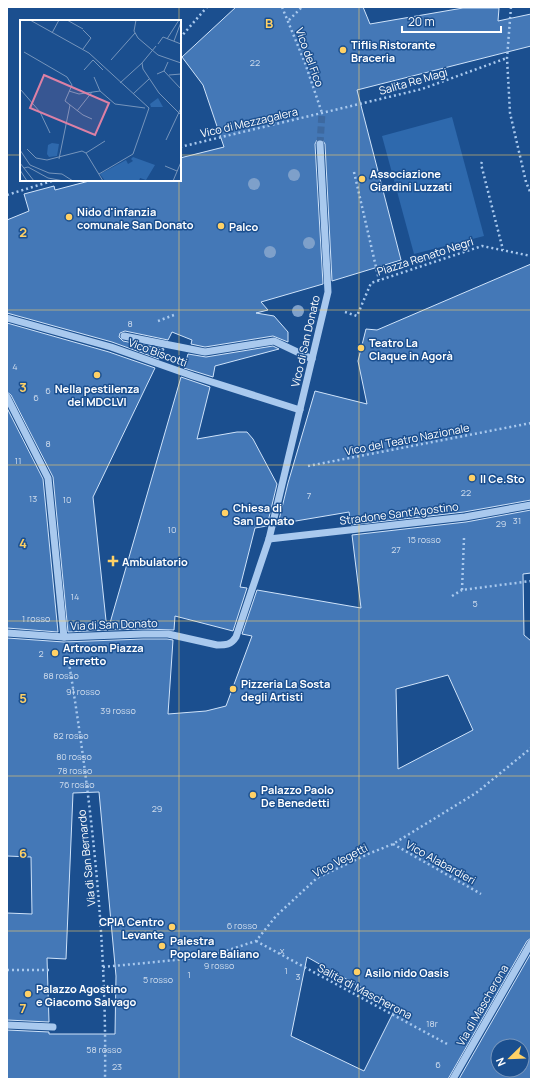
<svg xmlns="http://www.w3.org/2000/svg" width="538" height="1086" font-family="Manrope,sans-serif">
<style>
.green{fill:#2e69ad}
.building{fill:#4478b7;stroke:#cfe3fa;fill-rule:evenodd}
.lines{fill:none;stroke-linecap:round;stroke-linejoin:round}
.minor-tunnel{stroke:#3d69a0;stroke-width:7;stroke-dasharray:7 3.5;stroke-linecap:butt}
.path{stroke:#a9c9ee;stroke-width:2.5;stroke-dasharray:2 3;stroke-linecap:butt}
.minor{stroke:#a9c9ee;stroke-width:7}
.tree{fill:#7ea0ca}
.grid{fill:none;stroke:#ffd166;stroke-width:1;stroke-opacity:0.55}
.poi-dot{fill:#ffd166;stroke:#1b4f8f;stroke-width:1.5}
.labels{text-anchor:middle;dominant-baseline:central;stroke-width:3;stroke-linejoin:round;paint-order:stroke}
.number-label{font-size:9px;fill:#d0dded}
.poi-label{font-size:11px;font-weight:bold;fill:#fff;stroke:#1b4f8f;text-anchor:start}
.street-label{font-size:11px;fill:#fff;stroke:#1b4f8f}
.inset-road{fill:none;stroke:#7695bc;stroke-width:1}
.view{fill:#dd80a5;fill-opacity:0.15;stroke:#dd80a5;stroke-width:2}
.inset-edge{fill:none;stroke:#fff;stroke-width:2}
.grid-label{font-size:13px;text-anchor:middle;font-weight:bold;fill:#ffd166;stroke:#1b4f8f;stroke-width:3;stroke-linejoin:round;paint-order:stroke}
</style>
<rect width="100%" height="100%" fill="#1b4f8f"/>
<polygon class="green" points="452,117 484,236 414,254 382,136"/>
<g class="building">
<polygon points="236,7 363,7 370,24 463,8 499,8 498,21 531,14 531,46 357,90 401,260 332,281 325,144 322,139 317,140 315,144 323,284 261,302 268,310 256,313 274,316 288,332 288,342 273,336 205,347 191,344 192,340 172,332 168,340 125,331 120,333 119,337 123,341 164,349 159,359 112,342 7,313 7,220 29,211 24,194 54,186 55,190 93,180 180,180 180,158 224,147 203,85 182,57"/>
<polygon points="531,264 531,500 464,512 351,525 349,512 278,524 288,483 315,391 367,404 358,361 366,329 377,330"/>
<polygon points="7,323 109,352 155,368 93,497 107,630 68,632 53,477 11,395 7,392"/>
<polygon points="273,346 279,349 215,366 213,377 184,368 188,354 206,357"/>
<polygon points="181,377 210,387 197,439 237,432 247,432 253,439 277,484 267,526 255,528 240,587 247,588 233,631 175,616 174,630 143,629 108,630"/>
<polygon points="7,408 43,479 58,632 7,628"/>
<path d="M531,510v63l-8,1 1,61 7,6v297l-4,3 -79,138h-441v-49l42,2v2h66l1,-58 -17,-184 -26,1 -7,166 -19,-1 2,64 -42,-2v-107l25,1 -1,-57 -24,-1v-218l57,4 79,-3h24l6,1 -5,74 38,-3 20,-5 26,-70 -10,-2 15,-44 104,18 -9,-73 114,-13zM448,675l25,55 -75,39 -2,-80zM307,957l89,50 -32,64 -73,-35z"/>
<path d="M531,953v126h-72zM498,1046h24v24h-24z"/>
</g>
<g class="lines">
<polyline class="minor-tunnel" points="320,144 322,113"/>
<g class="path">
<polyline points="282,7 305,63 322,113"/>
<polyline points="511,7 507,58 510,113 526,182 531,194"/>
<polyline points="289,20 302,7"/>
<polyline points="180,38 207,7"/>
<polyline points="180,147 422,89 507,58"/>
<polyline points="482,162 481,164 503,250"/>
<polyline points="354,172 379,280"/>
<polyline points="7,195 55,180"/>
<polyline points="345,312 357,316 371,283 482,246 531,256"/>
<polyline points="158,321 174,315"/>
<polyline points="308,466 531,423"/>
<polyline points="464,538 462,590 531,581"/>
<polyline points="452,596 462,590"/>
<path d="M68,657c23,140 39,281 37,422"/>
<polyline points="393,844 481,894"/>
<polyline points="256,941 449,1045"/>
<polyline points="103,967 207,957 256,941 276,916 317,878 368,854 393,844 476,793 531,748"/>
<polyline points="7,970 52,970"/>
</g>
<g class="minor">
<polyline points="7,318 111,347 193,376 300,410"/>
<polyline points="124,336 205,352 274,341 312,359"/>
<polyline points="7,397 48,478 64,637"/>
<polyline points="269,539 465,517 531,505"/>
<path d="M7,633l57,4 79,-3h25l49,11c9,0 14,0 19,-8l33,-98 59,-247 -8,-148"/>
<polyline points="7,1025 53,1027"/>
<polyline points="453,1079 531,943"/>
</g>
</g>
<g class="tree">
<circle cx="294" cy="175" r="6"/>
<circle cx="254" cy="184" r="6"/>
<circle cx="309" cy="243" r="6"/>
<circle cx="270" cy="252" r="6"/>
<circle cx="298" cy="311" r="6"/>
</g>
<path class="grid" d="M179,7v14M359,7v1072M7,155h14M180,155h351M179,180v899M7,310h524M7,465h524M7,621h524M7,776h524M7,931h524"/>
<g class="poi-dot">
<circle cx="343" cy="50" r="4"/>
<circle cx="362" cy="179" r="4"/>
<circle cx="69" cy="217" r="4"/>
<circle cx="221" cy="226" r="4"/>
<circle cx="361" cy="348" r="4"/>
<circle cx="97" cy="375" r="4"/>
<circle cx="472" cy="478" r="4"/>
<circle cx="225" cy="513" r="4"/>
<path d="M111 555h4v4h4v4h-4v4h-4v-4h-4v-4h4z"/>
<circle cx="55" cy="653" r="4"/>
<circle cx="233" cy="689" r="4"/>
<circle cx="253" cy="795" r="4"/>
<circle cx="172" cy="927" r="4"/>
<circle cx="162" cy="946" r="4"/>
<circle cx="357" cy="972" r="4"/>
<circle cx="28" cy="994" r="4"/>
</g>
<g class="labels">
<g class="number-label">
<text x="255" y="62">22</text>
<text x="130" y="323">8</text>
<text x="15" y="366">4</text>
<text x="48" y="390">6</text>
<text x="36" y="397">6</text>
<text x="48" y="443">8</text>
<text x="18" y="460">11</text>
<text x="466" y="492">22</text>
<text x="309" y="495">7</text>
<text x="33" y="498">13</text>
<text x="67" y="499">10</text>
<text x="517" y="520">31</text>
<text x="501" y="523">29</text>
<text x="172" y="529">10</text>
<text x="424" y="539">15 rosso</text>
<text x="396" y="549">27</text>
<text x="75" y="596">14</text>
<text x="475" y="603">5</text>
<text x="36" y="618">1 rosso</text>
<text x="41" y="653">2</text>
<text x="61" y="675">88 rosso</text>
<text x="83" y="691">91 rosso</text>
<text x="118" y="710">39 rosso</text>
<text x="71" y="735">82 rosso</text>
<text x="74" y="756">80 rosso</text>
<text x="75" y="770">78 rosso</text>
<text x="77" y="784">76 rosso</text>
<text x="157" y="808">29</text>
<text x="242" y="925">6 rosso</text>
<text x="282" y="950">x</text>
<text x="219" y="965">9 rosso</text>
<text x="286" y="970">1</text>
<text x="189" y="974">1</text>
<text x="298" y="976">3</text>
<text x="158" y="979">5 rosso</text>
<text x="432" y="1023">18r</text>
<text x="104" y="1049">58 rosso</text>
<text x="438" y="1064">6</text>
<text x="117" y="1066">23</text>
</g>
<g class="poi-label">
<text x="351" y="44">Tiflis Ristorante<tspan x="351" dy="13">Braceria</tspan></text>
<text x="370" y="173">Associazione<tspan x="370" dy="13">Giardini Luzzati</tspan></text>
<text x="77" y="211">Nido d'infanzia<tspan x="77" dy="13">comunale San Donato</tspan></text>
<text x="229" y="226">Palco</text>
<text x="369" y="342">Teatro La<tspan x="369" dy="13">Claque in Agorà</tspan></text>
<text x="97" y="388" text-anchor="middle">Nella pestilenza<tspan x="97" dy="13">del MDCLVI</tspan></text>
<text x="480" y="478">Il Ce.Sto</text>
<text x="233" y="507">Chiesa di<tspan x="233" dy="13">San Donato</tspan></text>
<text x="122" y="561">Ambulatorio</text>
<text x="63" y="647">Artroom Piazza<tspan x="63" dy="13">Ferretto</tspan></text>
<text x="241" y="683">Pizzeria La Sosta<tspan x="241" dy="13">degli Artisti</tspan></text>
<text x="261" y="789">Palazzo Paolo<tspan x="261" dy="13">De Benedetti</tspan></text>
<text x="164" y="921" text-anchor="end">CPIA Centro<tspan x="164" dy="13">Levante</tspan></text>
<text x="170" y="940">Palestra<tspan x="170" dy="13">Popolare Baliano</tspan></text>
<text x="365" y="972">Asilo nido Oasis</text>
<text x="36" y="988">Palazzo Agostino<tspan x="36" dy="13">e Giacomo Salvago</tspan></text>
</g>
<g class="street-label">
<text transform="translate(310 57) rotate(70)">Vico del Fico</text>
<text transform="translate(413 81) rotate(-16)">Salita Re Magi</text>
<text transform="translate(249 122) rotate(-13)">Vico di Mezzagalera</text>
<text transform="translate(425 256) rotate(-18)">Piazza Renato Negri</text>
<text transform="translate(305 341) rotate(-77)">Vico di San Donato</text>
<text transform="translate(158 352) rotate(20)">Vico Biscotti</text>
<text transform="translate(407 439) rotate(-11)">Vico del Teatro Nazionale</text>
<text transform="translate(399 513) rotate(-7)">Stradone Sant'Agostino</text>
<text transform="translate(114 624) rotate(-2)">Via di San Donato</text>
<text transform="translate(86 858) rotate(-96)">Via di San Bernardo</text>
<text transform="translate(340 860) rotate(-27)">Vico Vegetti</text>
<text transform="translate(441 862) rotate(29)">Vico Alabardieri</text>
<text transform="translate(365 991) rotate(28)">Salita di Mascherona</text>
<text transform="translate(482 1005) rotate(-60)">Via di Mascherona</text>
</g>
</g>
<g transform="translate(20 20)">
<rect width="161" height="161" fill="#1b4f8f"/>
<path d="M138,78l5,9h-12l-1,-3zM32,123l7,1 -2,12 -8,1 -2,-3 1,-9zM113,137l22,8 -9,15 -6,-2 -1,3h-34l-5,-7 26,-14 2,4 5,-3 -2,-2z" fill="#2e69ad"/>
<path class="inset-road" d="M10,0l59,33 60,55M47,0l16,9M116,0l-2,11 4,7 20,17 23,8M32,13l7,-13M147,19l12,-19M154,21l7,-19M138,24l5,-7 18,7M63,29l8,-11 -8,-8M4,32l43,25 5,8 -7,16 18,14 9,4M91,40l24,-27M122,43l1,6 16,24 22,22M64,50l9,-10 10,10M144,51l17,18M137,54l7,-3 4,-9M149,55l12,-1M74,57l6,14 15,13 30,4M100,63l22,-20 14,-17M1,70l19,22 10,21M49,71l10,3 21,-3M113,74l16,-15M57,91l15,-19M146,120l15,-32M7,129l9,9 11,2 35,-9 4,2 19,-12M0,130l10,15 19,8 13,1 11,7M66,133l17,28M39,139l11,-54M0,143l14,18M145,146l12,5M4,148l4,-1 20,11 16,3M0,150l7,11M79,154l34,-20 16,-46M153,161l8,-19"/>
<path class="view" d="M24,55l65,28 -14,32 -65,-27z"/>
<rect width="161" height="161" class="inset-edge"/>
</g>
<g class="grid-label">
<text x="269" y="28">B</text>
<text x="23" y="237">2</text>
<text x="23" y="392">3</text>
<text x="23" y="548">4</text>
<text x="23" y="703">5</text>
<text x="23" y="858">6</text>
<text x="23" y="1013">7</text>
</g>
<rect width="538" height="1086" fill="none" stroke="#ffffff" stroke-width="16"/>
<g transform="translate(510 1058) rotate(247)"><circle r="19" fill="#1b4f8f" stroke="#7695bc"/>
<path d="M0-3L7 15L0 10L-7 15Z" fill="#ffd166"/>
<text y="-6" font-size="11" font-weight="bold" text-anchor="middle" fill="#ffffff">N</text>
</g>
<path d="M402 26v6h99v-6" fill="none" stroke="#ffffff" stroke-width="2"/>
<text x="408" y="26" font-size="12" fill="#ffffff" stroke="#1b4f8f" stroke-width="3" paint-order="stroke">20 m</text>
</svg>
